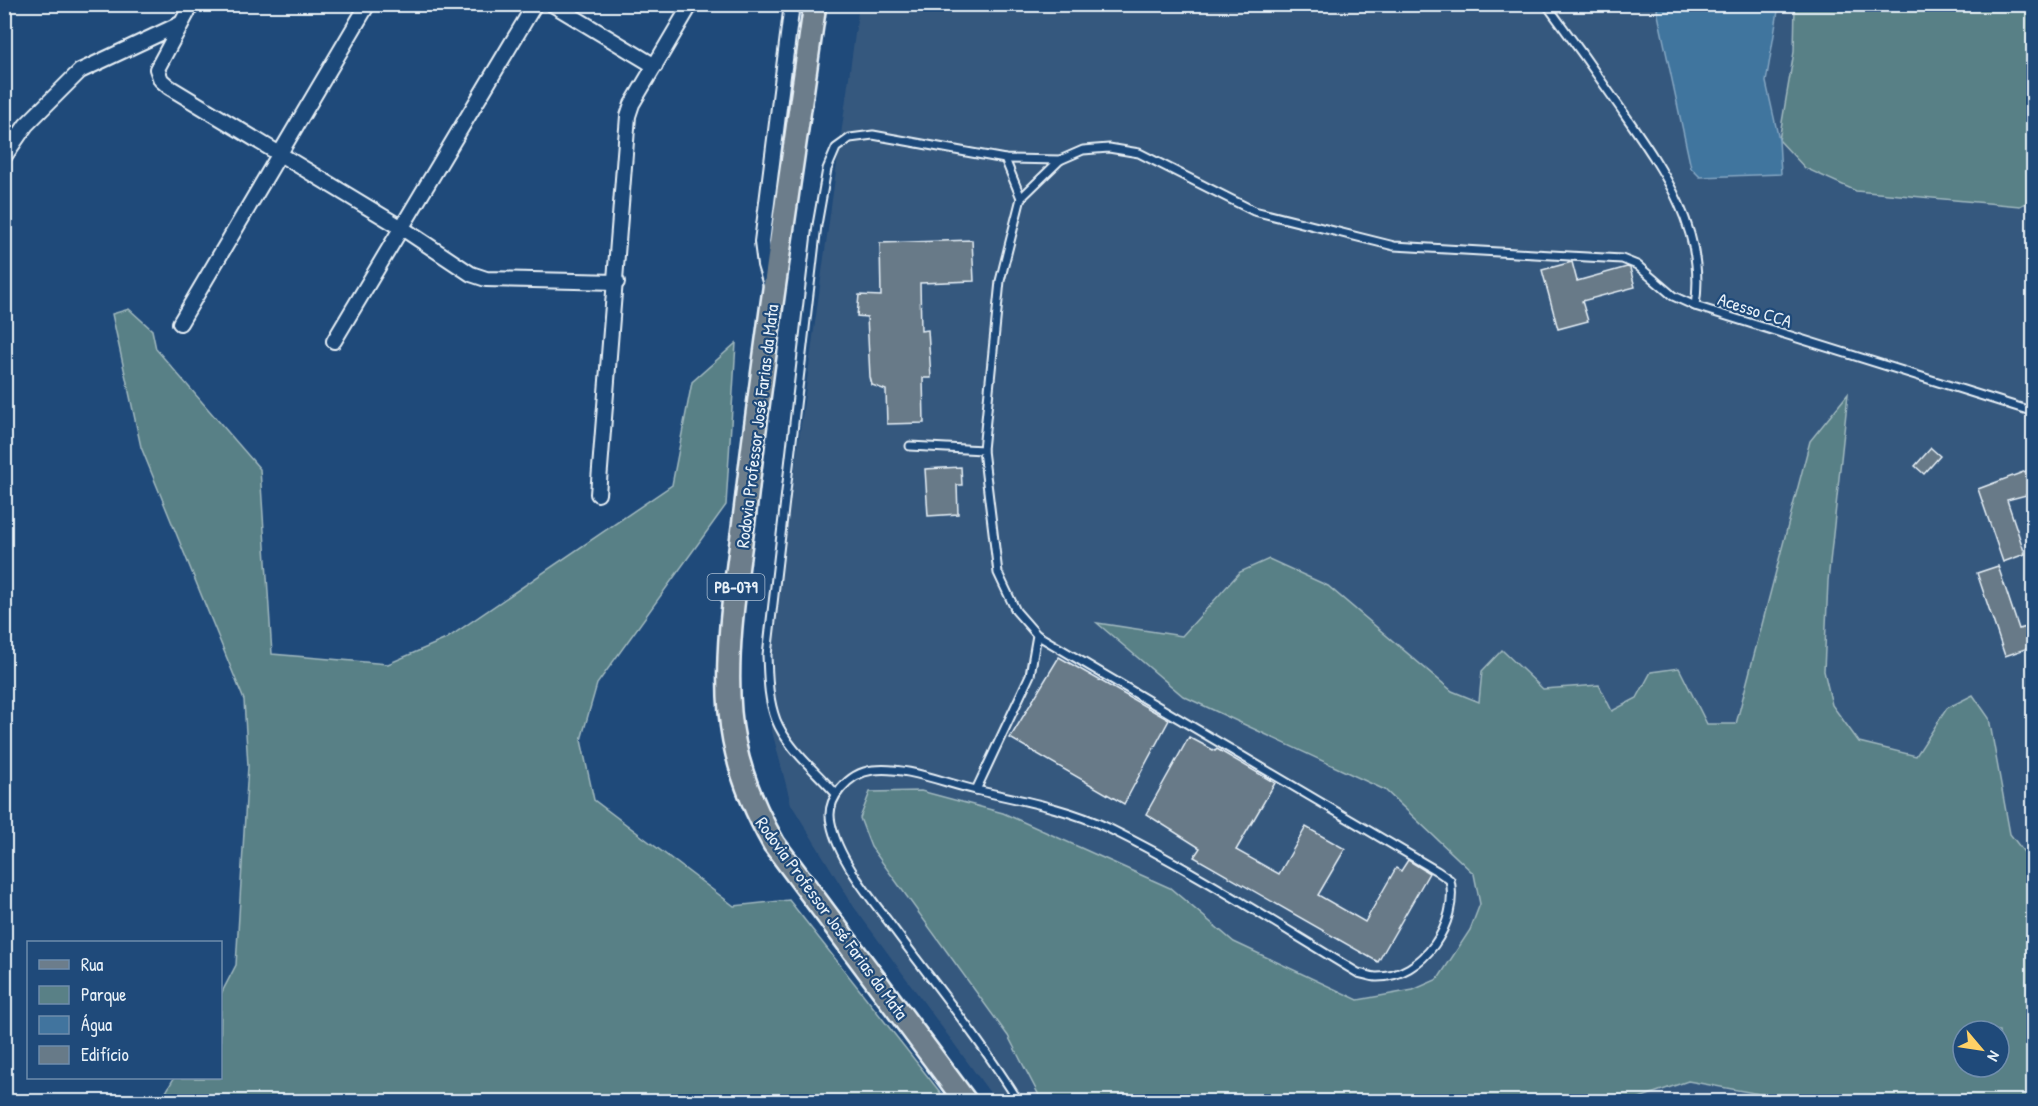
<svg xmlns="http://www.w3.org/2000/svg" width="2038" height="1106" font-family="'Patrick Hand',sans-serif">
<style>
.built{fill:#35587e;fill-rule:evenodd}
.green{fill:#598086;stroke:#a0b8bf;stroke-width:1.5;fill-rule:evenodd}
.water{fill:#41749e;stroke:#84a6c2;stroke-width:1.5}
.building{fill:#677a88;stroke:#e8f1f8;stroke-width:1.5}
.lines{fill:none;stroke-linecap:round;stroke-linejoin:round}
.lane-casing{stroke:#e8f1f8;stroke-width:11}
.street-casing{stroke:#e8f1f8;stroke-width:18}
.primary-casing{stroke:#e8f1f8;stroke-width:26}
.lane{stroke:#1f4a7a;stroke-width:7}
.street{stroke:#1f4a7a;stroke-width:14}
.primary{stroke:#6c7d8b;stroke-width:21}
.labels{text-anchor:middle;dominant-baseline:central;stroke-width:4.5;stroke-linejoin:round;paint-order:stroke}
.shield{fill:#1f4a7a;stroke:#acbfd2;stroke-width:1.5}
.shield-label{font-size:16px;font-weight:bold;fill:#e8f1f8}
.street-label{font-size:18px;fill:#e8f1f8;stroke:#1f4a7a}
</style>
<rect width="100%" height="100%" fill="#1f4a7a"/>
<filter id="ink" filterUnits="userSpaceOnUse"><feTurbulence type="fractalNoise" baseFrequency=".0167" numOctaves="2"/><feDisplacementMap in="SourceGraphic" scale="12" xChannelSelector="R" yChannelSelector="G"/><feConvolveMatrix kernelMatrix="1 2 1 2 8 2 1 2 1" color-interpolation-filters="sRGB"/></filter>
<g filter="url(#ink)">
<path class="built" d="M859,5h1174v1096h-1037l-142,-194 -63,-103 -19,-73 1,-105zM1963,1031h36v36h-36z"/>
<g class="green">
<polygon points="1795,5 2033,5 2033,199 2020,206 1856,191 1805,168 1779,140 1794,52"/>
<polygon points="129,309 152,330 156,349 260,469 272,654 388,664 446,639 672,485 692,382 736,343 726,505 597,684 581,740 594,800 734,906 789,900 947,1101 161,1101 174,1078 220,1078 221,994 236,965 248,766 244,700 141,447 112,314"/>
<path d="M1848,394l-20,187 -4,90 8,34 27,37 57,14 31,-48 26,-13 16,23 21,116 23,30v237h-235l-110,-20 -60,21h-486l-19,-9 -2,8h-79l-34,-65 -137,-189 -11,-29 10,-26 51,-1 82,22 167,75 64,54 124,58 55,-10 25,-11 32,-49 10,-26 -6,-30 -89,-84 -202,-94 -86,-73 85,13 58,-64 29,-13 59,27 124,105 27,11 3,-31 20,-21 41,39 56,-4 13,26 25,-13 14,-26 28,-4 28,56h29l74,-283zM1963,1031h36v36h-36z"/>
</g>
<polygon class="water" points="1659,4 1779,5 1766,82 1779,140 1781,174 1700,177 1691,168 1657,10"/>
<g class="building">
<polygon points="972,240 974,281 920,283 921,331 928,330 931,378 923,378 924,423 887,424 886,390 872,385 870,377 867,317 857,316 859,295 881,296 880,243"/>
<polygon points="1572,262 1577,281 1627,267 1630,268 1635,287 1582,301 1588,321 1558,329 1542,270"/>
<polygon points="1931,448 1940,456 1924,474 1915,466"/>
<polygon points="961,467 962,485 957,485 958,514 928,516 925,469"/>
<polygon points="2034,468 2034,493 2007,500 2025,554 2003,562 1978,489"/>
<polygon points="1998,566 2019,629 2034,625 2034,646 2005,656 1977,573"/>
<polygon points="1059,657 1169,720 1124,804 1010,738"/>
<polygon points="1189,737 1215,751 1217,749 1275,783 1236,850 1279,874 1306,827 1345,849 1318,895 1365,922 1396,868 1401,871 1408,860 1429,873 1378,962 1194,857 1200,848 1146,814"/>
</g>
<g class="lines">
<defs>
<g id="lane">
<path d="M1546,4c26,35 51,70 75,105 41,59 86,122 74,197l339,106"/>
<polyline points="1021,198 1060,160"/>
<polyline points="910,446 983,450 998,573 1016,611 1037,635 1030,675 976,790"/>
<polyline points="983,450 1000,281 1021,198 1005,159"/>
<path d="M836,794c-19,-22 -49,-46 -60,-74 -8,-21 -8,-43 -9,-65l50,-430 10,-56 9,-21 14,-10 23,-3 132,24 55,1 23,-10 26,-2 30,5 115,58 140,35 228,13 15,6 36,31 22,10"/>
<path d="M1019,1102c-39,-63 -87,-121 -131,-181 -20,-26 -51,-65 -57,-98 -6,-24 18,-50 42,-53 33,-4 71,13 103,20 43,10 91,18 132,38 86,42 168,96 250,145 6,1 13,4 18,4 48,1 83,-55 74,-97l-13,-9 -400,-236"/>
</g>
<g id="street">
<polyline points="192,4 157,69 161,80 169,87 402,228 471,274 486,279 617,282"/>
<polyline points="552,4 655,66"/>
<polyline points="4,157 26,125 80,71 180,24"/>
<polyline points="771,285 765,265 762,242 792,4"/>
<polyline points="180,323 368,4"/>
<polyline points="334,341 535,4"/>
<polyline points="598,494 628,116 632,104 691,4"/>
</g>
<path id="primary" d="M815,4c-23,164 -49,327 -68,491 -8,71 -23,145 -17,217 4,48 20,90 44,132l192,258"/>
</defs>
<use href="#lane" class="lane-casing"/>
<use href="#street" class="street-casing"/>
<use href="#primary" class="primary-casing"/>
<use href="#lane" class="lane"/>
<use href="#street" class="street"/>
<use href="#primary" class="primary"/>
</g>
</g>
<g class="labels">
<rect class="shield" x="707.5" y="574" width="57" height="26" rx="4.5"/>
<g class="shield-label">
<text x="736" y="587">PB-079</text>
</g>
<g class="street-label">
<text transform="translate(1755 310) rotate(18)">Acesso CCA</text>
<text transform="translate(757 426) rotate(-83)">Rodovia Professor José Farias da Mata</text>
<text transform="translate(832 918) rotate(54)">Rodovia Professor José Farias da Mata</text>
</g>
</g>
<rect width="2038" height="1106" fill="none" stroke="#1f4a7a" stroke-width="24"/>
<rect x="12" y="12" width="2014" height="1082" fill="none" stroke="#e8f1f8" stroke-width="2" filter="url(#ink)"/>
<rect x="27" y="941" width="195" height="138" fill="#1f4a7a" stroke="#6f8dac" stroke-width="1.5"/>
<rect x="39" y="960" width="30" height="9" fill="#6c7d8b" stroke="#6f8dac" stroke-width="1.5"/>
<text x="81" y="971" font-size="18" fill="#e8f1f8">Rua</text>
<rect x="39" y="986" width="30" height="18" fill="#598086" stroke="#6f8dac" stroke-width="1.5"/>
<text x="81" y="1001" font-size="18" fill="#e8f1f8">Parque</text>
<rect x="39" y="1016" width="30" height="18" fill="#41749e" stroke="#6f8dac" stroke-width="1.5"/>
<text x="81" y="1031" font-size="18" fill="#e8f1f8">Água</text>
<rect x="39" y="1046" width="30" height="18" fill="#677a88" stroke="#6f8dac" stroke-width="1.5"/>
<text x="81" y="1061" font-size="18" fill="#e8f1f8">Edifício</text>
<g transform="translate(1981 1049) rotate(119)"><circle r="28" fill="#1f4a7a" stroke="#6f8dac" stroke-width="1.5"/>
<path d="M0-4.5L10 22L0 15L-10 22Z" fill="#ffd166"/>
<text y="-9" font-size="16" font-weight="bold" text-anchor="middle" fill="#e8f1f8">N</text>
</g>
</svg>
